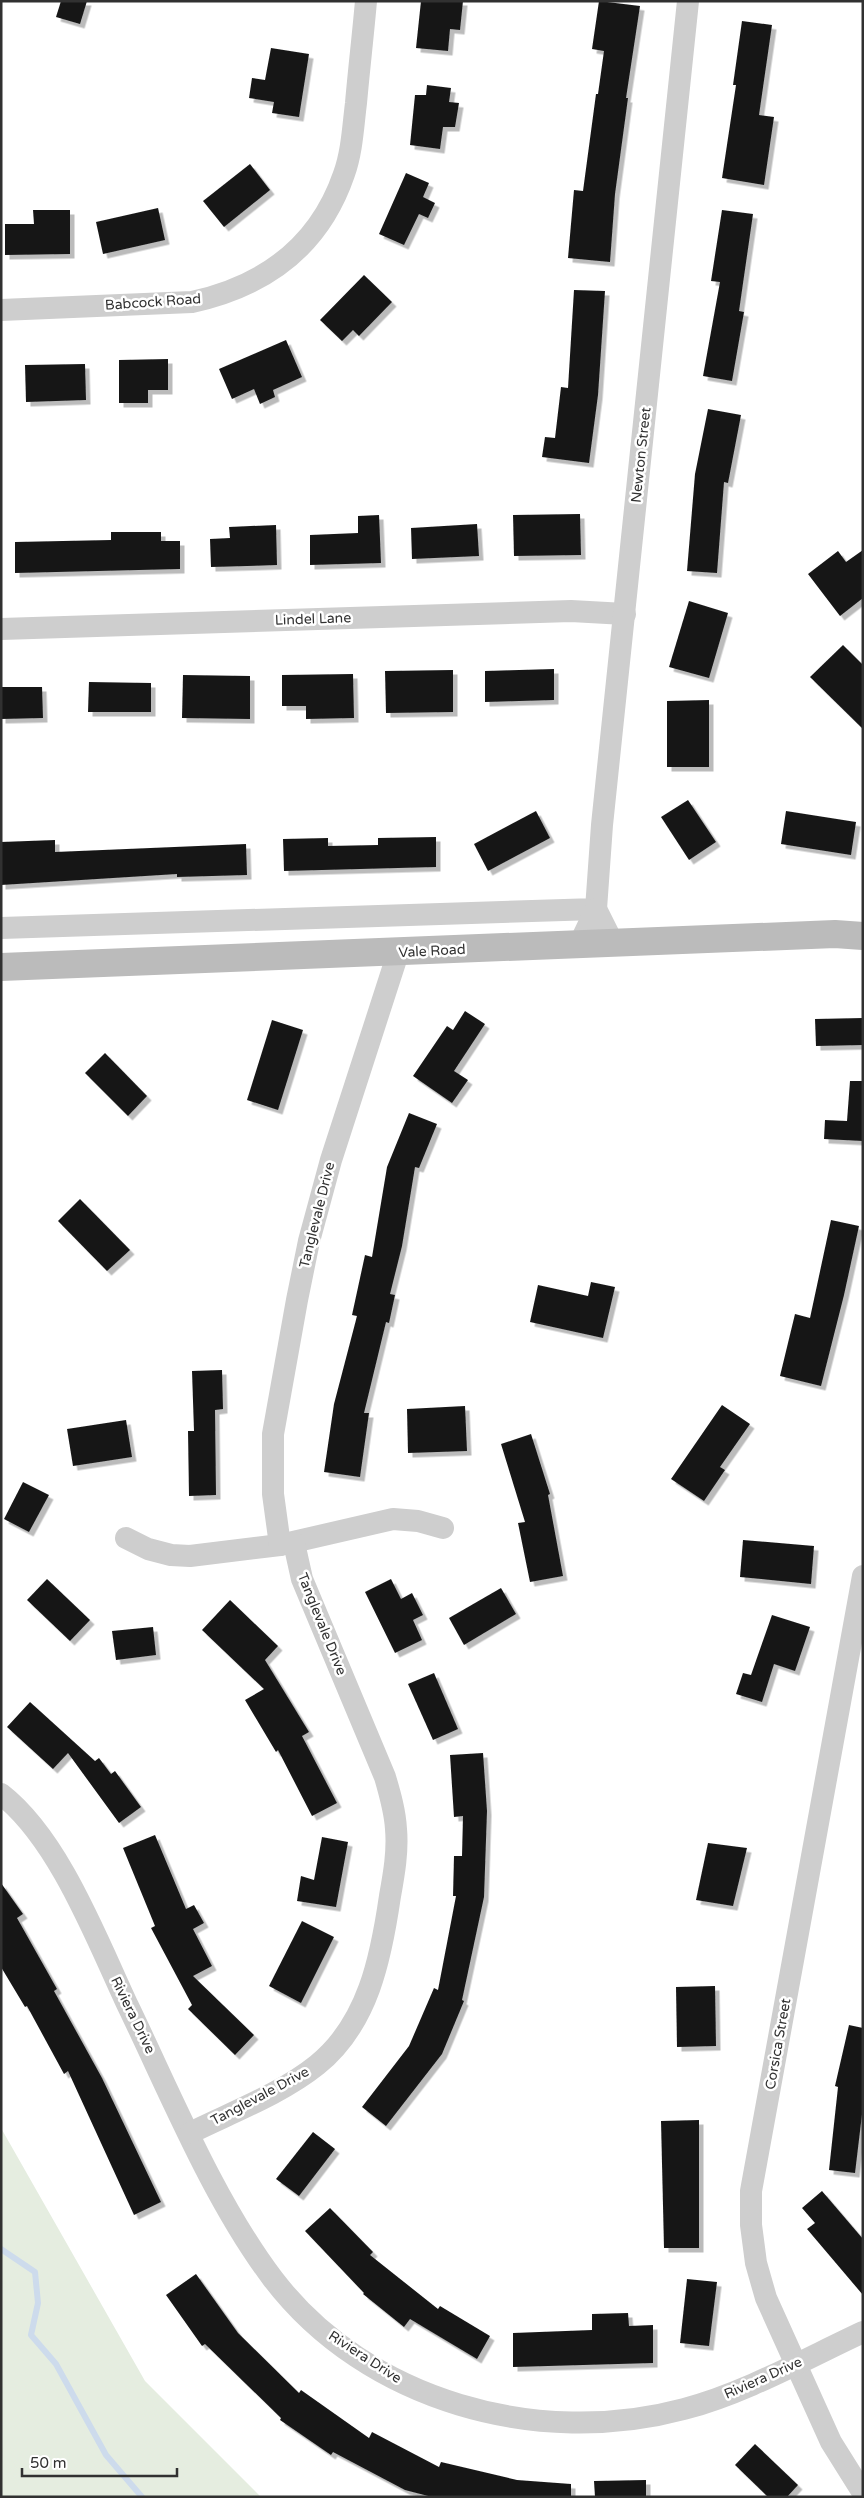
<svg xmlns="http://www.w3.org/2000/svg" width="864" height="2498" font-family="'Varela Round',sans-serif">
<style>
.green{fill:#e5ede0}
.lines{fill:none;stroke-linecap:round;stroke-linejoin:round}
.stream{stroke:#cddbec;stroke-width:6}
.building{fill:#181818;filter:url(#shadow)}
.minor{stroke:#cecece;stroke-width:22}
.secondary{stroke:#bbb;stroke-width:28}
.labels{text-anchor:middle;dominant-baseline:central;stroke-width:5;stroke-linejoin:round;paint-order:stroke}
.street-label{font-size:14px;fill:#313131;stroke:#fff}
</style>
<defs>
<filter id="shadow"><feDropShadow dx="4.5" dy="4.5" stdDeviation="0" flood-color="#0004"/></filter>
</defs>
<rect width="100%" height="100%" fill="#fff"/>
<polygon class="green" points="1,2128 145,2381 261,2497 1,2497"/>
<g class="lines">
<polyline class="stream" points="1,2249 35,2272 38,2303 31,2335 56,2364 106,2455 142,2497"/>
</g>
<g class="building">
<polygon points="61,1 87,1 80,24 56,17"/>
<polygon points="421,1 463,1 460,30 450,29 448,51 416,48"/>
<polygon points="599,1 640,6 626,98 628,98 615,194 610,262 568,258 574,190 583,191 596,94 598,94 604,51 592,49"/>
<polygon points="742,21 772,25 759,115 774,117 764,185 722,178 736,85 733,85"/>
<polygon points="271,48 309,54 299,117 272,113 274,102 249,98 252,78 265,80"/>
<polygon points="427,85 451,88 449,102 459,103 455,127 443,127 440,149 410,145 415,95 426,95"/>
<polygon points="250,164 270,190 224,227 203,201"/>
<polygon points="406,173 429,183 423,197 435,203 428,218 419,214 404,245 379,234"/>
<polygon points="158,208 165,240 103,254 96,222"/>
<polygon points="33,210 70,210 70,254 5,255 5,224 34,224"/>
<polygon points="722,210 753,214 739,311 744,312 732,381 703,376 720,282 711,281"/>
<polygon points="364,275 392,302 359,336 353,330 342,341 320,320"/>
<polygon points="574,290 605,291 598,395 589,463 542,457 545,437 555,438 561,387 568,388"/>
<polygon points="286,340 302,377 273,390 275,397 260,404 254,389 232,399 219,369"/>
<polygon points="168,359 168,390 148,390 148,403 119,403 119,360"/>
<polygon points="85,364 86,400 26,402 25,365"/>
<polygon points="708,409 741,415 728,483 724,482 717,573 687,571 695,474"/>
<polygon points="580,514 581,555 514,556 513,515"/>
<polygon points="379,515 381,563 310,565 310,535 358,533 358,516"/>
<polygon points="477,524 479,556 412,559 411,528"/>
<polygon points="276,525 277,565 211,567 210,539 230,538 229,527"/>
<polygon points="111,532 161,532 161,541 180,541 180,569 15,573 15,542 111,540"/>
<polygon points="863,550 863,598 840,616 808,574 838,551 846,562"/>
<polygon points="689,601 728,613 709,678 669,667"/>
<polygon points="843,645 863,665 863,729 810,677"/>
<polygon points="554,669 554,700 485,702 485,671"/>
<polygon points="453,670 453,712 386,713 385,671"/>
<polygon points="353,674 354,718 306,719 306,706 282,706 282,675"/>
<polygon points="183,675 250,676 250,719 182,718"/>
<polygon points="89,682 151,683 151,712 88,712"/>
<polygon points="1,687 42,687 43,718 1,719"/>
<polygon points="709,700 709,767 667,767 667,701"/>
<polygon points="688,800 716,842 689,860 661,817"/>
<polygon points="536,811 550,838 488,871 474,844"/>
<polygon points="786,811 856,822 851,855 781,844"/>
<polygon points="436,837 436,867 284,871 283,839 328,838 328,846 378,845 378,838"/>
<polygon points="55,840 55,852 246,844 247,875 177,877 177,874 1,885 1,842"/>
<polygon points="465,1011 485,1024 454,1071 468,1080 452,1103 413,1076 447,1026 453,1030"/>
<polygon points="863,1018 863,1045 816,1046 815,1019"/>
<polygon points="272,1020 303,1030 278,1110 247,1100"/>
<polygon points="105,1053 147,1096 128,1116 85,1073"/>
<polygon points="850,1081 863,1081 863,1141 824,1139 825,1120 847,1121"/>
<polygon points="409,1113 437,1124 419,1168 415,1167 402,1246 390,1294 395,1295 389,1323 386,1322 364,1413 369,1413 360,1477 324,1472 334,1404 357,1316 352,1315 365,1255 372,1257 387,1167"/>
<polygon points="80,1199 130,1250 107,1271 58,1221"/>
<polygon points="831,1220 859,1226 844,1295 821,1386 780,1376 795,1314 810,1318"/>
<polygon points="591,1282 615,1287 603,1338 530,1322 538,1285 588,1296"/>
<polygon points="222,1370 223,1409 215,1410 216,1495 189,1496 188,1431 194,1431 192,1371"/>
<polygon points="722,1405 750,1424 720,1467 725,1470 704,1501 671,1479"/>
<polygon points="465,1406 467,1451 408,1453 407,1409"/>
<polygon points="126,1420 132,1457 73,1466 67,1429"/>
<polygon points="531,1434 550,1494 548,1495 563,1576 530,1582 518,1523 525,1522 501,1444"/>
<polygon points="23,1482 49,1495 29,1532 4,1519"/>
<polygon points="743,1540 814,1546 811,1584 740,1577"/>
<polygon points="47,1579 90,1620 70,1641 27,1600"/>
<polygon points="391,1579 401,1599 412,1593 423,1615 413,1620 422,1640 395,1653 365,1592"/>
<polygon points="501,1588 516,1614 464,1645 449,1618"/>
<polygon points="230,1600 278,1646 265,1660 309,1732 302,1736 337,1803 312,1816 278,1750 276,1752 245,1700 264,1689 202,1630"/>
<polygon points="772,1615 810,1627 795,1671 774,1664 762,1702 736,1694 743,1673 751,1675"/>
<polygon points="153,1627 156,1655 116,1660 112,1631"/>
<polygon points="434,1673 458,1729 433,1740 408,1684"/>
<polygon points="30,1702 95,1761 99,1758 111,1774 115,1771 141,1807 119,1823 68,1753 53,1769 7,1727"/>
<polygon points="483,1753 487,1811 484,1897 462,2000 464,2001 442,2054 386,2126 362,2107 409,2046 434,1988 438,1990 456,1896 453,1896 454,1856 462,1856 463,1816 454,1817 450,1755"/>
<polygon points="155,1835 186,1909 194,1905 204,1923 193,1929 212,1966 193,1976 254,2035 235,2055 188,2009 192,2005 151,1928 155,1926 123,1848"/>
<polygon points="322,1837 348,1842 336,1907 297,1901 301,1876 314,1880"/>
<polygon points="708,1843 747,1848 733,1906 696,1900"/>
<polygon points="1,1883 23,1914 17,1918 57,1989 54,1991 102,2078 161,2202 134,2215 68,2071 64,2074 27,2006 25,2007 1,1967"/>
<polygon points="302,1921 334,1937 301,2003 269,1986"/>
<polygon points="715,1986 716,2046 677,2047 676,1987"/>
<polygon points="849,2025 863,2028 863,2106 855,2173 829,2170 838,2087 835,2086"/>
<polygon points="699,2120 699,2248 664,2248 661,2121"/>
<polygon points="313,2132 335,2149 299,2196 276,2179"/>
<polygon points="822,2191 863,2239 863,2295 807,2229 815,2223 802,2208"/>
<polygon points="330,2208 373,2252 370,2255 438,2309 440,2306 490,2336 477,2359 410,2319 404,2327 363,2294 364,2293 305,2231"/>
<polygon points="196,2274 238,2333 299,2393 301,2390 369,2438 372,2432 439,2467 441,2462 517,2480 571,2484 571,2497 432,2497 405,2490 333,2452 331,2455 280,2420 281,2418 205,2344 202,2346 166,2295"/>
<polygon points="687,2279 717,2282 709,2346 680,2343"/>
<polygon points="628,2313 629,2326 653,2325 653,2363 513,2367 513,2333 592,2330 592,2314"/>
<polygon points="755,2444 798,2485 787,2497 768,2497 735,2465"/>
<polygon points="646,2480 646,2497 595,2497 594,2481"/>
</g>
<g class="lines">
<g class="minor">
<path d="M1,310l191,-8c73,-16 127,-55 152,-128 8,-22 9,-47 12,-71 3,-34 7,-68 10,-102"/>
<polyline points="1,629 571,611 625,614"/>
<polyline points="1,928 596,909 602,825 688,1"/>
<polyline points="579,945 596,909 613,943"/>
<polyline points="126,1538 148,1549 171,1555 190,1556 280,1545 393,1519 418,1521 443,1528"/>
<polyline points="280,1545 273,1494 273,1434 297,1300 309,1241 331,1160 398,953"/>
<polyline points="863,1576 751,2191 751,2225 756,2263 766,2298 831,2442 863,2493"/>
<path d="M1,1794c58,45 96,146 127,212 43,89 86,195 145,273 94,123 266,169 411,130 61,-16 121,-50 179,-77"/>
<path d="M190,2133c40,-20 91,-39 127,-68 51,-41 64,-107 73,-169 4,-22 8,-45 6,-67 -1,-18 -6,-35 -11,-52l-83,-198 -8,-36"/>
</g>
<polyline class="secondary" points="1,967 835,934 863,936"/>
</g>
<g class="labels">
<g class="street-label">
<text transform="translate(153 302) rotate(-4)">Babcock Road</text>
<text transform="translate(641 455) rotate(-84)">Newton Street</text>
<text transform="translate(313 619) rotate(-2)">Lindel Lane</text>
<text transform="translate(432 951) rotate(-3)">Vale Road</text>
<text transform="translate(317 1215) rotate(-76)">Tanglevale Drive</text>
<text transform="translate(322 1624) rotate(68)">Tanglevale Drive</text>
<text transform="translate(133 2015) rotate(64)">Riviera Drive</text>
<text transform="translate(778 2044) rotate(-80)">Corsica Street</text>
<text transform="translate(260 2096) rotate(-28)">Tanglevale Drive</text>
<text transform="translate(365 2357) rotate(33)">Riviera Drive</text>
<text transform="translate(763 2378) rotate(-24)">Riviera Drive</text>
</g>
</g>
<rect width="864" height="2498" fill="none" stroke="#313131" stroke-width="5"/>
<path d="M22 2468v8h155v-8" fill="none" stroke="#313131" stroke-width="2.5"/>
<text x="30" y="2468" font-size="15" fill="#313131" stroke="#ffffff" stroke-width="4" paint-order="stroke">50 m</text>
</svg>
